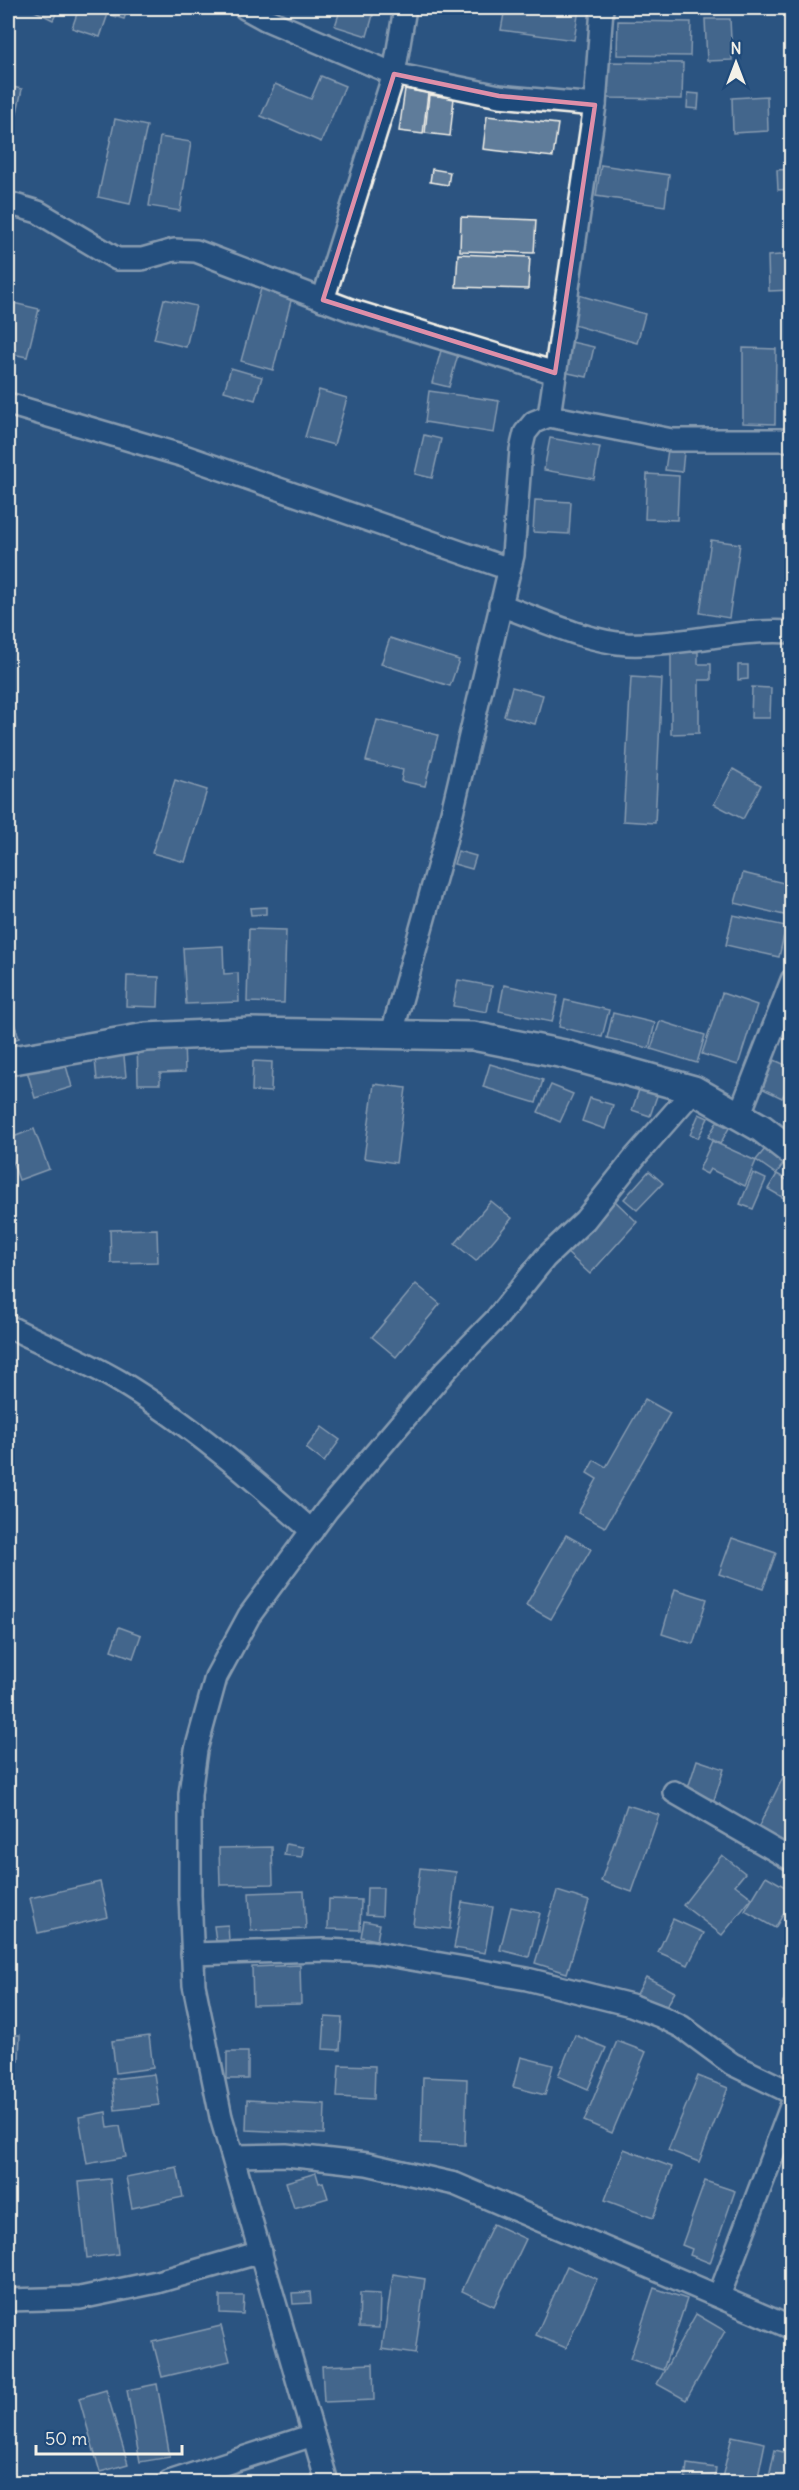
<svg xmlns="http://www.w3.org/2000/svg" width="799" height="2490" font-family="Delius,sans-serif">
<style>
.building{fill:#5e7b9a;stroke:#f4f1e8;stroke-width:1.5}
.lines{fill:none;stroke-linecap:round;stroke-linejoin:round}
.minor-casing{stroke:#f4f1e8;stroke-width:26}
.tertiary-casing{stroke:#f4f1e8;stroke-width:32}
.minor{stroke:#1f4a7a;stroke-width:21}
.tertiary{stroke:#1f4a7a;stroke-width:27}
.marked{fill:none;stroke:#de8fa9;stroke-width:4.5;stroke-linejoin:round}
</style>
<rect width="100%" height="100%" fill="#2c5481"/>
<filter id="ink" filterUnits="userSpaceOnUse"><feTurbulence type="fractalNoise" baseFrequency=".0167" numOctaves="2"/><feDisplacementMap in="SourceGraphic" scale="12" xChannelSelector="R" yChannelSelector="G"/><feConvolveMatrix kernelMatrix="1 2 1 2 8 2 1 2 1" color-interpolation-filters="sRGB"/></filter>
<g filter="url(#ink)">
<g class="building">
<polygon points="29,8 59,8 53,20"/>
<polygon points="79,8 128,8 124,19 108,14 100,37 72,28"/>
<polygon points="341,8 375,8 367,36 335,26"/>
<polygon points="505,8 579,9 574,40 501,30"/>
<polygon points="705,19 730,19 732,60 707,61"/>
<polygon points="618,21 691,22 690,56 617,55"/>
<polygon points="608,62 683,63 682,99 607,98"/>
<polygon points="321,76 345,86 321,142 261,116 275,84 311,99"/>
<polygon points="8,86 22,89 8,155"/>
<polygon points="405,89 428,93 423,134 399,131"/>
<polygon points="688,93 699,94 698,109 687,108"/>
<polygon points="429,95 454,98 450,136 425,133"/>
<polygon points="767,96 768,131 733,133 732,98"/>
<polygon points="487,116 558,124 553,157 483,149"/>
<polygon points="115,119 147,126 130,204 98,197"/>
<polygon points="160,137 191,142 180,211 149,206"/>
<polygon points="601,165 669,175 665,206 596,196"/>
<polygon points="432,169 450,172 448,185 430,182"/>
<polygon points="792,169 792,189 778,190 777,170"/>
<polygon points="461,217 536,220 534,253 460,251"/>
<polygon points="458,254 530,257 528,289 456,287"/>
<polygon points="792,254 792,290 769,291 768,256"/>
<polygon points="262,285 293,293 273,370 241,361"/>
<polygon points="575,294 645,314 637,343 567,323"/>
<polygon points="164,299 196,306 186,347 154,339"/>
<polygon points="9,302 39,309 27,357 8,353"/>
<polygon points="567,341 594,347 587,377 559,371"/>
<polygon points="442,347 459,351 449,387 432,383"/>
<polygon points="743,348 776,349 775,424 743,423"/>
<polygon points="231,368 262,377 255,400 224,391"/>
<polygon points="319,390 347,398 334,445 305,437"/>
<polygon points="429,391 499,401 494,433 425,422"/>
<polygon points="424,435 441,439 432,478 415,474"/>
<polygon points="550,438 600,447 594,479 544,470"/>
<polygon points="668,450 684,452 682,472 665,470"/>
<polygon points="647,474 679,476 677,520 645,519"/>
<polygon points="535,500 571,502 569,534 533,532"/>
<polygon points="711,540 740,544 729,618 700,613"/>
<polygon points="390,638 459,660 450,686 381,664"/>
<polygon points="671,652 698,652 698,664 711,664 711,680 699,680 699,733 671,734"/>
<polygon points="738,665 748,665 748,679 738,680"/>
<polygon points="631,677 662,679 655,823 623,821"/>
<polygon points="512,687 543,695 535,724 504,716"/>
<polygon points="752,687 771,688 770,718 751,718"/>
<polygon points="377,720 438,735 425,786 401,781 403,770 366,761"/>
<polygon points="733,769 761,785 743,819 714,804"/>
<polygon points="175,780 207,790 185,862 152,853"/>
<polygon points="458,851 476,856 472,869 454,864"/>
<polygon points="743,873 792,885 792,917 735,903"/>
<polygon points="266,907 266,914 251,915 250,908"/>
<polygon points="733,915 786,926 779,957 726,945"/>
<polygon points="249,929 286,930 284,1003 247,1002"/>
<polygon points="223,946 224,974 238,973 239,1002 186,1004 183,948"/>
<polygon points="127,976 159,977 158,1007 126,1006"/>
<polygon points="458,980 492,986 487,1012 453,1006"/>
<polygon points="504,985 558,996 552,1022 499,1011"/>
<polygon points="722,993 757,1005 738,1065 702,1054"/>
<polygon points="565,1000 609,1010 602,1037 559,1027"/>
<polygon points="613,1013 655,1023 649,1048 607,1038"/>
<polygon points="11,1014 19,1038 8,1042 8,1015"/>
<polygon points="660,1021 705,1035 697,1063 651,1049"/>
<polygon points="137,1041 184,1041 185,1072 160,1073 160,1084 138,1084"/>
<polygon points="123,1046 126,1077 97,1080 94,1049"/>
<polygon points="770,1058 792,1068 792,1079 782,1098 757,1086"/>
<polygon points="64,1059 72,1087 35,1098 27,1071"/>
<polygon points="253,1061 272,1062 271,1092 252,1091"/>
<polygon points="490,1064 543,1080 536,1103 483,1087"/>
<polygon points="374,1084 406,1088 396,1163 364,1158"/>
<polygon points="551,1085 573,1094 560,1122 538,1112"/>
<polygon points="640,1087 658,1093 650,1116 632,1110"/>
<polygon points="590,1098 613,1105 605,1129 582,1121"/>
<polygon points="699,1114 708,1118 698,1138 690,1135"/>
<polygon points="717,1122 729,1128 720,1144 708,1137"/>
<polygon points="34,1129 49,1169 19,1180 8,1149 8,1139"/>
<polygon points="712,1141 756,1161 745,1186 710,1169 707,1174 699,1170"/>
<polygon points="765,1149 784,1163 776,1174 756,1160"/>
<polygon points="649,1171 663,1183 637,1210 624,1199"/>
<polygon points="753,1173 766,1179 753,1209 740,1204"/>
<polygon points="777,1174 792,1183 789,1201 768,1189"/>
<polygon points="613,1199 637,1222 590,1274 565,1251"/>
<polygon points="491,1201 512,1218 476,1261 455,1244"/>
<polygon points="157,1229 158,1262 111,1263 110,1230"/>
<polygon points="416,1284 440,1304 396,1357 372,1337"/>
<polygon points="645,1399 670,1413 605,1527 578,1513 597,1479 587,1473 594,1460 606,1467"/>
<polygon points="322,1427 340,1440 324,1462 306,1448"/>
<polygon points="566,1535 591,1549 551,1619 526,1605"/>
<polygon points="732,1538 776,1553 763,1589 719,1574"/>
<polygon points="675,1589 707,1599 693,1644 662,1634"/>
<polygon points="119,1627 141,1635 133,1658 111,1650"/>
<polygon points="792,1759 792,1840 788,1847 756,1832"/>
<polygon points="697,1760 724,1769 714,1800 687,1791"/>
<polygon points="627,1805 659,1815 632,1892 601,1881"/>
<polygon points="286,1844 303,1847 302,1857 284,1855"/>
<polygon points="272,1847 273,1884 220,1885 219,1848"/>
<polygon points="722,1855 745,1873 735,1885 752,1898 722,1935 683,1905"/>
<polygon points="420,1868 456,1872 450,1929 413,1925"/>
<polygon points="766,1876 792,1891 792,1900 775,1928 745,1911"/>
<polygon points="100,1882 108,1917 38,1933 30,1898"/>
<polygon points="367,1888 383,1888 382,1916 366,1915"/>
<polygon points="304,1891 306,1929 251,1931 249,1893"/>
<polygon points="557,1891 589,1901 567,1973 535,1963"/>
<polygon points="329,1899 361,1900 360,1930 328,1929"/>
<polygon points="462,1902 493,1907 485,1953 454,1948"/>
<polygon points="511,1907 540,1913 529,1957 500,1950"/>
<polygon points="673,1919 704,1933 688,1965 658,1952"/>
<polygon points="364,1921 380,1924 377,1940 361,1937"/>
<polygon points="228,1925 229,1940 216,1941 214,1926"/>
<polygon points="300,1965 301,2004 253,2005 252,1967"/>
<polygon points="646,1977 675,1992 665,2009 637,1994"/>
<polygon points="789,1989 792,1990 792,2009 782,2005"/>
<polygon points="325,2017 342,2018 340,2050 323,2049"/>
<polygon points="8,2035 20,2035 19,2061 8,2061"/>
<polygon points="575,2035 606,2048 588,2089 558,2076"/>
<polygon points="149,2036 153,2068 116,2073 112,2041"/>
<polygon points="617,2041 646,2052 612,2133 584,2121"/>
<rect x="227" y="2052" width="21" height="27"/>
<polygon points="521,2057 553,2065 545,2095 513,2087"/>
<polygon points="339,2065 375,2066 374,2099 337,2097"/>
<polygon points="154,2074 159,2105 115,2110 112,2079"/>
<polygon points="698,2076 728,2088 699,2162 668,2150"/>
<polygon points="423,2077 467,2079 465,2145 421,2143"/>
<polygon points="247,2100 325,2104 324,2134 246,2130"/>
<polygon points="106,2112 108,2128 120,2126 126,2157 87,2164 79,2117"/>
<polygon points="624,2149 672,2167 653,2218 605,2200"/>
<polygon points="177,2167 183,2197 132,2208 126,2177"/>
<polygon points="316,2173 319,2183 323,2182 328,2198 294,2208 286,2182"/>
<polygon points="110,2179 118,2254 87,2258 79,2182"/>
<polygon points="705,2181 735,2191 710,2263 690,2255 692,2249 682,2245"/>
<polygon points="493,2224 526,2239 494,2306 462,2291"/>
<polygon points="567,2266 597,2279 566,2348 536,2335"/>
<polygon points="393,2274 425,2279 415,2354 382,2349"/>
<polygon points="654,2288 687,2299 663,2370 630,2359"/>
<polygon points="310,2292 311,2303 293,2304 292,2293"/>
<polygon points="360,2293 380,2294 379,2328 359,2327"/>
<polygon points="220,2296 244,2296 243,2314 220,2313"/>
<polygon points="696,2314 725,2331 686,2400 657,2384"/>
<polygon points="221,2326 230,2361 162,2377 153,2342"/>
<polygon points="373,2364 374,2400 324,2402 322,2366"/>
<polygon points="157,2384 170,2457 140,2462 127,2390"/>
<polygon points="106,2390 128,2464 100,2472 79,2398"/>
<polygon points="732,2436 765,2443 757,2482 721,2482"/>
<polygon points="775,2450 792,2454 792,2482 768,2482"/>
<polygon points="687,2464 716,2468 714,2482 685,2482"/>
</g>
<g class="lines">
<defs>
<g id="minor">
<polyline points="245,8 265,19 394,74 499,96 595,105"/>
<polyline points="8,203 38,212 117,259 142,259 174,250 196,251 353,311 555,373"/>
<polyline points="323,300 394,74 405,8"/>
<polyline points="8,404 184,456 509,569"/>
<polyline points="549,416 595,105 602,8"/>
<path d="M500,605c40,14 84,36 127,39 55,2 110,-16 165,-12"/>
<polyline points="392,1033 444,846 513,555 521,450 525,433 534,422 549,416 672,440 792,440"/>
<polyline points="739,1116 792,980"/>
<path d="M8,1326c36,19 76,34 111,55 70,42 132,96 193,150"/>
<polyline points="674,1792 792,1860"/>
<polyline points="192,1954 323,1950 371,1952 527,1979 631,2005 662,2017 682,2027 732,2064 792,2093"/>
<polyline points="234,2156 286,2155 367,2164 455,2184 792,2328"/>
<polyline points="719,2296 792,2104"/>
<polyline points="8,2300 80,2298 157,2282 261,2252"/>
<polyline points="169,2482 313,2435"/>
<polyline points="327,2482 221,2117 194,1985 190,1895 190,1794 196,1750 216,1677 249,1616 327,1510 445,1371 496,1319 545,1258 585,1220 635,1157 694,1090"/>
</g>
<polyline id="tertiary" points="8,1061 146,1037 251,1032 473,1036 564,1054 694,1090 761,1128 792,1152"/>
</defs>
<use href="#minor" class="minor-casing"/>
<use href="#tertiary" class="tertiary-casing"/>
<use href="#minor" class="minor"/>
<use href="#tertiary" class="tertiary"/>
</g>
</g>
<path d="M0 0H799V2490H0ZM394,74l105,22 96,9 -40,268 -232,-73z" fill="#2c5481" fill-opacity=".55" fill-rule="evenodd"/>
<path class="marked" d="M394,74l105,22 96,9 -40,268 -232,-73z"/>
<rect width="799" height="2490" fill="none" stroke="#1f4a7a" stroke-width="30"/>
<rect x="15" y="15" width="769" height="2460" fill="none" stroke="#f4f1e8" stroke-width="2" filter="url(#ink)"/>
<g transform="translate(736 63)" stroke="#1f4a7a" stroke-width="4.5" paint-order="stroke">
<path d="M0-4.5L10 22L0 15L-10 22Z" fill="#f4f1e8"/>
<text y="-9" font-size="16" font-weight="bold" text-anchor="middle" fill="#f4f1e8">N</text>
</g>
<path d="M36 2445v9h146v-9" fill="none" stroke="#f4f1e8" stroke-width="3"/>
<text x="45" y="2445" font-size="18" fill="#f4f1e8" stroke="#1f4a7a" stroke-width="4.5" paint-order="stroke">50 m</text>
</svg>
